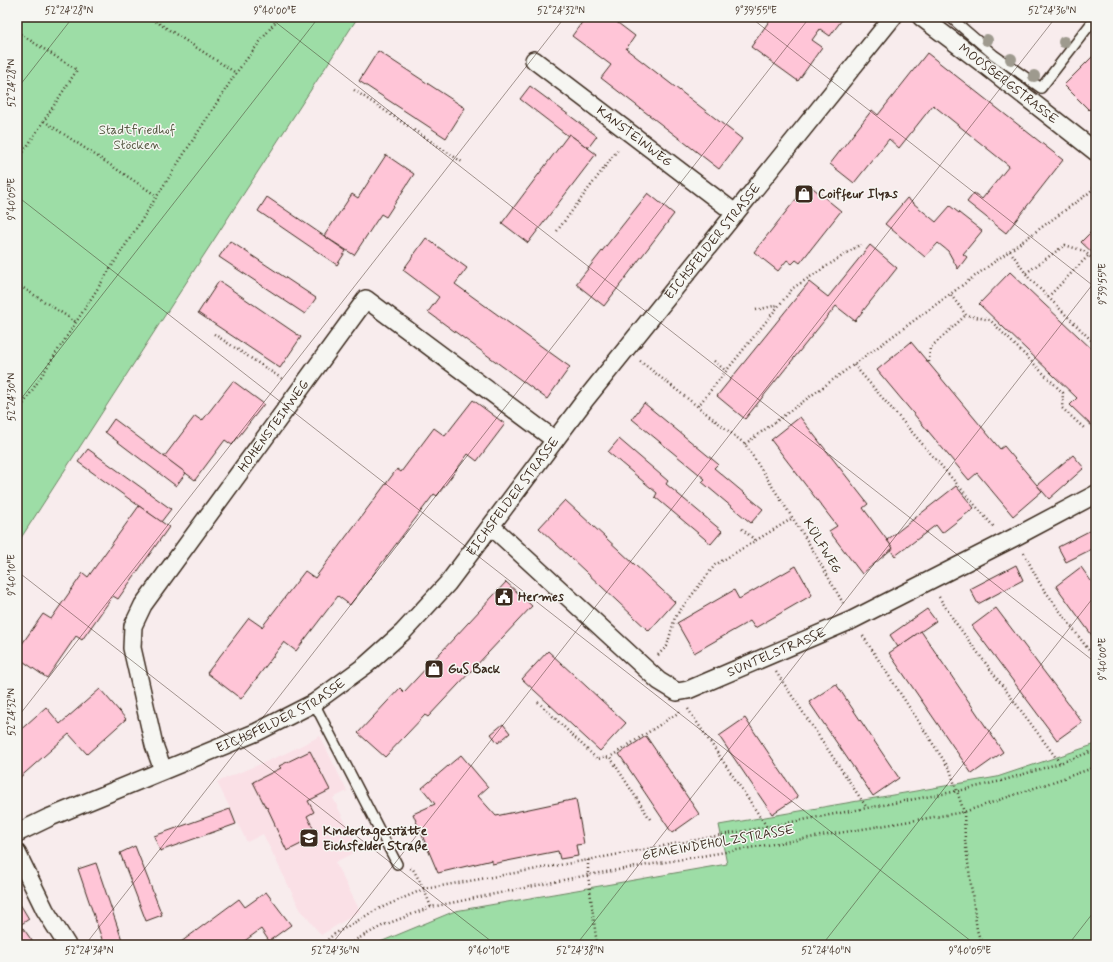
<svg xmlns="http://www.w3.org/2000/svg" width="1113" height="962" font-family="Mynerve,sans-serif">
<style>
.built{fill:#fae0e6}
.green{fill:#9ddda6;stroke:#6c8462}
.building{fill:#ffc5d7;stroke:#3b2a1e}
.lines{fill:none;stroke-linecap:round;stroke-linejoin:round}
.lane-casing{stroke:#3b2a1e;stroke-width:12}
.street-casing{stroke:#3b2a1e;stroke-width:20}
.path{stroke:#3b2a1e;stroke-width:2.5;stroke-dasharray:1 3;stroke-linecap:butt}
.lane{stroke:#f6f6f2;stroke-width:9}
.street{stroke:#f6f6f2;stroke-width:17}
.tree{fill:#9e9a8e}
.ticks{fill:none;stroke:#3b2a1e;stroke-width:1;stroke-opacity:0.45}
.labels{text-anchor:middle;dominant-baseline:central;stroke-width:3;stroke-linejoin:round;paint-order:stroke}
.street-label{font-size:13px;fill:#3b2a1e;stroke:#f6f6f2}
.park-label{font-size:13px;fill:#545740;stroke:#f6f6f2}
.poi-label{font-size:13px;font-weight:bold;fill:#3b2a1e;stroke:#f6f6f2;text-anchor:start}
.neatline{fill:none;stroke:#3b2a1e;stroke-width:1.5}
.ticks-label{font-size:10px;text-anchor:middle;fill:#3b2a1e}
</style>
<rect width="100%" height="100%" fill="#f8eced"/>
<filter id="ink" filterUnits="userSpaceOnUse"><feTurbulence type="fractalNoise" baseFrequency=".025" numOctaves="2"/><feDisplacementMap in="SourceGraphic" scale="8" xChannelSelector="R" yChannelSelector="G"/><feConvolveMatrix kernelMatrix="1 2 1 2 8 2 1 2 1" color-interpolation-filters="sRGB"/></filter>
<g filter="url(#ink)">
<polygon class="built" points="320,736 347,791 333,798 359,850 335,862 360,911 321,935 300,909 263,834 247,842 217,782 284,754"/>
<g class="green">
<polygon points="17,17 358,17 17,544"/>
<polygon points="1096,744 1096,945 373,945 455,911 727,864 719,825 997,777"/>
</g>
<g class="building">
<polygon points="586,17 610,17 635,36 626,49 742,139 719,169 601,78 611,65 572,36"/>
<polygon points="772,17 844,17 830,36 820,29 812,40 822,47 798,81 751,47"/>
<polygon points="378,51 465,108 446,138 359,81"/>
<polygon points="927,53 1063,160 1006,233 967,202 974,193 982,199 1009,166 933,105 899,148 889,139 854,183 830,164 872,110 878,115"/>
<polygon points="1096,53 1096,103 1089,110 1064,85"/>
<polygon points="530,86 597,136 588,148 569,134 568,136 520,99"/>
<polygon points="569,134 596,154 528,243 502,223"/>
<polygon points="386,155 414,174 386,217 381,214 354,255 324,236 352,194 358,198"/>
<polygon points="808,184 841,211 800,263 796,260 792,264 787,260 778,271 754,252"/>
<polygon points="648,193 674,214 604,306 576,284"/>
<polygon points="267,197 346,251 337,265 258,211"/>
<polygon points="907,198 936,222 950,206 982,231 963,254 967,257 958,269 948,251 938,243 925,257 885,224"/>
<polygon points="1096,227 1096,256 1081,242"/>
<polygon points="426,238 467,268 455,284 570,367 547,399 428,312 439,297 403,270"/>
<polygon points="230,241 316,298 305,314 219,257"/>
<polygon points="870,245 897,268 855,321 836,306 745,419 717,396 809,282 828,297"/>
<polygon points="1010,272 1096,353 1096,430 1070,405 1077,398 979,304"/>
<polygon points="219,281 301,337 280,368 198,313"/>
<polygon points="911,342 1000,449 1004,446 1042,491 1013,516 977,473 969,480 877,370"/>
<polygon points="233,381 264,404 232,445 225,440 195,480 164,457 195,416 202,421"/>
<polygon points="473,400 505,424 477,461 468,454 437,496 434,494 350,605 338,596 296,651 284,642 241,699 207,673 249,618 262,627 305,571 315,578 397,469 401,472 434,428 445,436"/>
<polygon points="644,403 718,464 714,468 763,509 751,523 702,482 705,479 632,419"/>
<polygon points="800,417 868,504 863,508 893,548 862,574 829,531 837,526 771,440"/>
<polygon points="114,419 186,473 176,486 105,432"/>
<polygon points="619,439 668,481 666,484 722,531 711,544 655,497 657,493 608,452"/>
<polygon points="88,449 171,509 161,522 78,462"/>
<polygon points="1073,455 1084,468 1049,499 1037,485"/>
<polygon points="956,486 974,508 942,533 936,525 895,556 891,551 893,548 887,540"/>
<polygon points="565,500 675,602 649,631 539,528"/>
<polygon points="139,506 169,527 118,599 113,596 82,640 76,636 47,678 17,657 17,651 43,614 51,619 83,573 88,577"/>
<polygon points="1095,528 1096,547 1066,562 1058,547"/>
<polygon points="1016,565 1023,580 978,604 970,589"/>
<polygon points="796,566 812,595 755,628 750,621 694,653 677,623 734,590 739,599"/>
<polygon points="1081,567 1096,588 1096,641 1056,586"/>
<polygon points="506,582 532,606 428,717 425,715 385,757 358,733 400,688 404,692"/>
<polygon points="996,608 1082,722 1057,740 972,626"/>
<polygon points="927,609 936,621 898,647 890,635"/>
<polygon points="921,631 1003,752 972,774 889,653"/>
<polygon points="548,651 626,723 600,751 522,679"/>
<polygon points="836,684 899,778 873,796 809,702"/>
<polygon points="100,689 126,719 87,754 69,734 17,780 17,733 46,707 60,724"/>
<polygon points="745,718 798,797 772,814 719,736"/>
<polygon points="503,724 510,733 498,743 491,734"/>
<polygon points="646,736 699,814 672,833 619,754"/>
<polygon points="310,751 330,790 308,801 314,812 307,816 317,836 287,851 274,824 275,824 267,807 266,808 253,782 281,768 279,766"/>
<polygon points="461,755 488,787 478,796 496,816 576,799 584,844 576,845 578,856 560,859 558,851 492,864 492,860 438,873 413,814 435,804 422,788"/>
<polygon points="230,809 236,824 160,851 154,836"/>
<polygon points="135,846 162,915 146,921 120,853"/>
<polygon points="96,863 122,940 108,945 104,945 78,869"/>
<polygon points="266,892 291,925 269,941 261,929 239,945 177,945 239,899 245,907"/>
<polygon points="17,899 29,919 17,927"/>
<polygon points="23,928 35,945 17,945 17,932"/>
</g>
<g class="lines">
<defs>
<g id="lane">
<polyline points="950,17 994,55 1041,88 1096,17"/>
<polyline points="314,703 397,864"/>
</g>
<g id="street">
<path id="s1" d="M921,17l65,49 110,86"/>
<path id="s2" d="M534,60l201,153"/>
<path id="s3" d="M491,526l168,155 18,11 11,-2 164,-70 163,-83 81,-43"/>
<path id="s4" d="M163,770l-9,-25 -22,-97 1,-22 10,-21 223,-306 189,141"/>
<path id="s5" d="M17,833l31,-15 209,-86 57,-29 52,-38 37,-33 45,-49 137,-183 308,-383"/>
<polyline points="17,853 45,910 67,945"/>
</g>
</defs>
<use href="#lane" class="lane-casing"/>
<use href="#street" class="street-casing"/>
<g class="path">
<polyline points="149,17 236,73"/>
<polyline points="17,32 77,70 17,162"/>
<polyline points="354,90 462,162"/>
<polyline points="44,121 157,196"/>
<polyline points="557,231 619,148"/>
<polyline points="1010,251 1029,278 1096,345"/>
<polyline points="1026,273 1065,245 1084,251 1096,262"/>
<polyline points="17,284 76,322"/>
<polyline points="951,295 966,315 990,320 1063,393 1062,408 1084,428"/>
<polyline points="1048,297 1089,255"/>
<polyline points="756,310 778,305"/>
<polyline points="214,334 284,380"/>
<polyline points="640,361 745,444 808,542 843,603"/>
<polyline points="714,361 726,371"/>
<polyline points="929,362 930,348 966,315"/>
<polyline points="854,365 994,527"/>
<polyline points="698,406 793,288 861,244"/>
<polyline points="17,414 236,73 279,17"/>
<polyline points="745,444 1090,192 1096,185"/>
<polyline points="742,529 756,541"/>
<polyline points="1024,553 1040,584 1096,660"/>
<polyline points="939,597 955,622 1060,763"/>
<polyline points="863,636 950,770 964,812 965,840 977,930 982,945"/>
<polyline points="658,655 667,646 675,617 715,565 793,518"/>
<polyline points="776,672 867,808"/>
<polyline points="538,702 597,759 610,757"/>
<polyline points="688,709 767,827"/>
<polyline points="650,819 610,757 681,711"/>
<polyline points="588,860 588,875 597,945"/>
<polyline points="410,868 413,869 424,889 431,907"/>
<polyline points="322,945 333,935 376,910 424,889 588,860 958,791 1001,781 1060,763 1096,750"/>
<polyline points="346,945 384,925 431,907 588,875 964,812 1096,767"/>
</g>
<use href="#lane" class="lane"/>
<use href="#street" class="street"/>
</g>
<g class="tree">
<circle cx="987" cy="40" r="6"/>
<circle cx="1064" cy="42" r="6"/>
<circle cx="1011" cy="59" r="6"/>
<circle cx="1034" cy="76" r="6"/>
</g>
</g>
<path class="ticks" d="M269,17l827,646M750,17l346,271M17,89l56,-72M17,196l959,749M17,404l302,-387M17,571l479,374M17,718l548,-701M85,945l725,-928M331,945l725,-928M576,945l520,-665M822,945l274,-351M1068,945l28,-36"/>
<defs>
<symbol id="shop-square" viewBox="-11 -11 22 22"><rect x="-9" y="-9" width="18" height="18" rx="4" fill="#3b2a1e" stroke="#f6f6f2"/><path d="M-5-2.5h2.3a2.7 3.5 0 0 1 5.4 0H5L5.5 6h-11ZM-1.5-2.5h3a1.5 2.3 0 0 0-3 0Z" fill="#fff"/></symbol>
<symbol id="civic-square" viewBox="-11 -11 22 22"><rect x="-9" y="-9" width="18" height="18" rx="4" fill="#3b2a1e" stroke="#f6f6f2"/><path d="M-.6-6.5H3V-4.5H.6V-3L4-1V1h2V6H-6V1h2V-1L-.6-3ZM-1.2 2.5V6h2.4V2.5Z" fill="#fff"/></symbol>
<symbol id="school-square" viewBox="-11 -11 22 22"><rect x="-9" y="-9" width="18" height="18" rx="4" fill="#3b2a1e" stroke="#f6f6f2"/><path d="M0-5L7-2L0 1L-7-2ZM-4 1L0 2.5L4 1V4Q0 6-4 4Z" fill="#fff"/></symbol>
</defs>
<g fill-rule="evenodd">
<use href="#shop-square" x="793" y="183" width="22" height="22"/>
<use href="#civic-square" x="493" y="586" width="22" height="22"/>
<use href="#shop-square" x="423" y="658" width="22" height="22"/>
<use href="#school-square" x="298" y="827" width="22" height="22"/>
</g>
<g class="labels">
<g class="street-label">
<text stroke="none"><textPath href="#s1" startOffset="110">MOOSBERGSTRASSE</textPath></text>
<text stroke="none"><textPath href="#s2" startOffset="126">KANSTEINWEG</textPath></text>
<text stroke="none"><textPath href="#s5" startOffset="937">EICHSFELDER STRASSE</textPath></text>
<text stroke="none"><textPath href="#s4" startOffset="393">HOHENSTEINWEG</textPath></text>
<text stroke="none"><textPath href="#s5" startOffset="613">EICHSFELDER STRASSE</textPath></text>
<text transform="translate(822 546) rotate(59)">KÜLFWEG</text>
<text stroke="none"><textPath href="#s3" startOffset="357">SÜNTELSTRASSE</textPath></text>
<text stroke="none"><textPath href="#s5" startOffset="289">EICHSFELDER STRASSE</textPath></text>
<text transform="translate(718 843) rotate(-10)">GEMEINDEHOLZSTRASSE</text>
</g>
<g class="park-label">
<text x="137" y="130">Stadtfriedhof<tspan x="137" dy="15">Stöcken</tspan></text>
</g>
<g class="poi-label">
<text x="818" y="194">Coiffeur Ilyas</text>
<text x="518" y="597">Hermes</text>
<text x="448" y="669">GuS Back</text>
<text x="323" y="831">Kindertagesstätte<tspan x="323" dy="15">Eichsfelder Straße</tspan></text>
</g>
</g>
<rect width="1113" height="962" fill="none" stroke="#f6f6f2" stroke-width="44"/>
<rect x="22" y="22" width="1069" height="918" class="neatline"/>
<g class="ticks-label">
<text x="69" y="14">52°24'28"N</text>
<text x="275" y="14">9°40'00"E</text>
<text x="561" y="14">52°24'32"N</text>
<text x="756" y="14">9°39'55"E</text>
<text x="1052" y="14">52°24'36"N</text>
<text transform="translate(11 83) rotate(-90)" y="4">52°24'28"N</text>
<text transform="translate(11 199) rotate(-90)" y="4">9°40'05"E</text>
<text transform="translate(1102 284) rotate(-90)" y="4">9°39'55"E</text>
<text transform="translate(11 397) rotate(-90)" y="4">52°24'30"N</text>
<text transform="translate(11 575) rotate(-90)" y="4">9°40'10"E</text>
<text transform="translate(1102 659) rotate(-90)" y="4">9°40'00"E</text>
<text transform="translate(11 712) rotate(-90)" y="4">52°24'32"N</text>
<text x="89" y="954">52°24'34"N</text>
<text x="335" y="954">52°24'36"N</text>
<text x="489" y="954">9°40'10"E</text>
<text x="580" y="954">52°24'38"N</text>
<text x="826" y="954">52°24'40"N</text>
<text x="970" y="954">9°40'05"E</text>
</g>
</svg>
